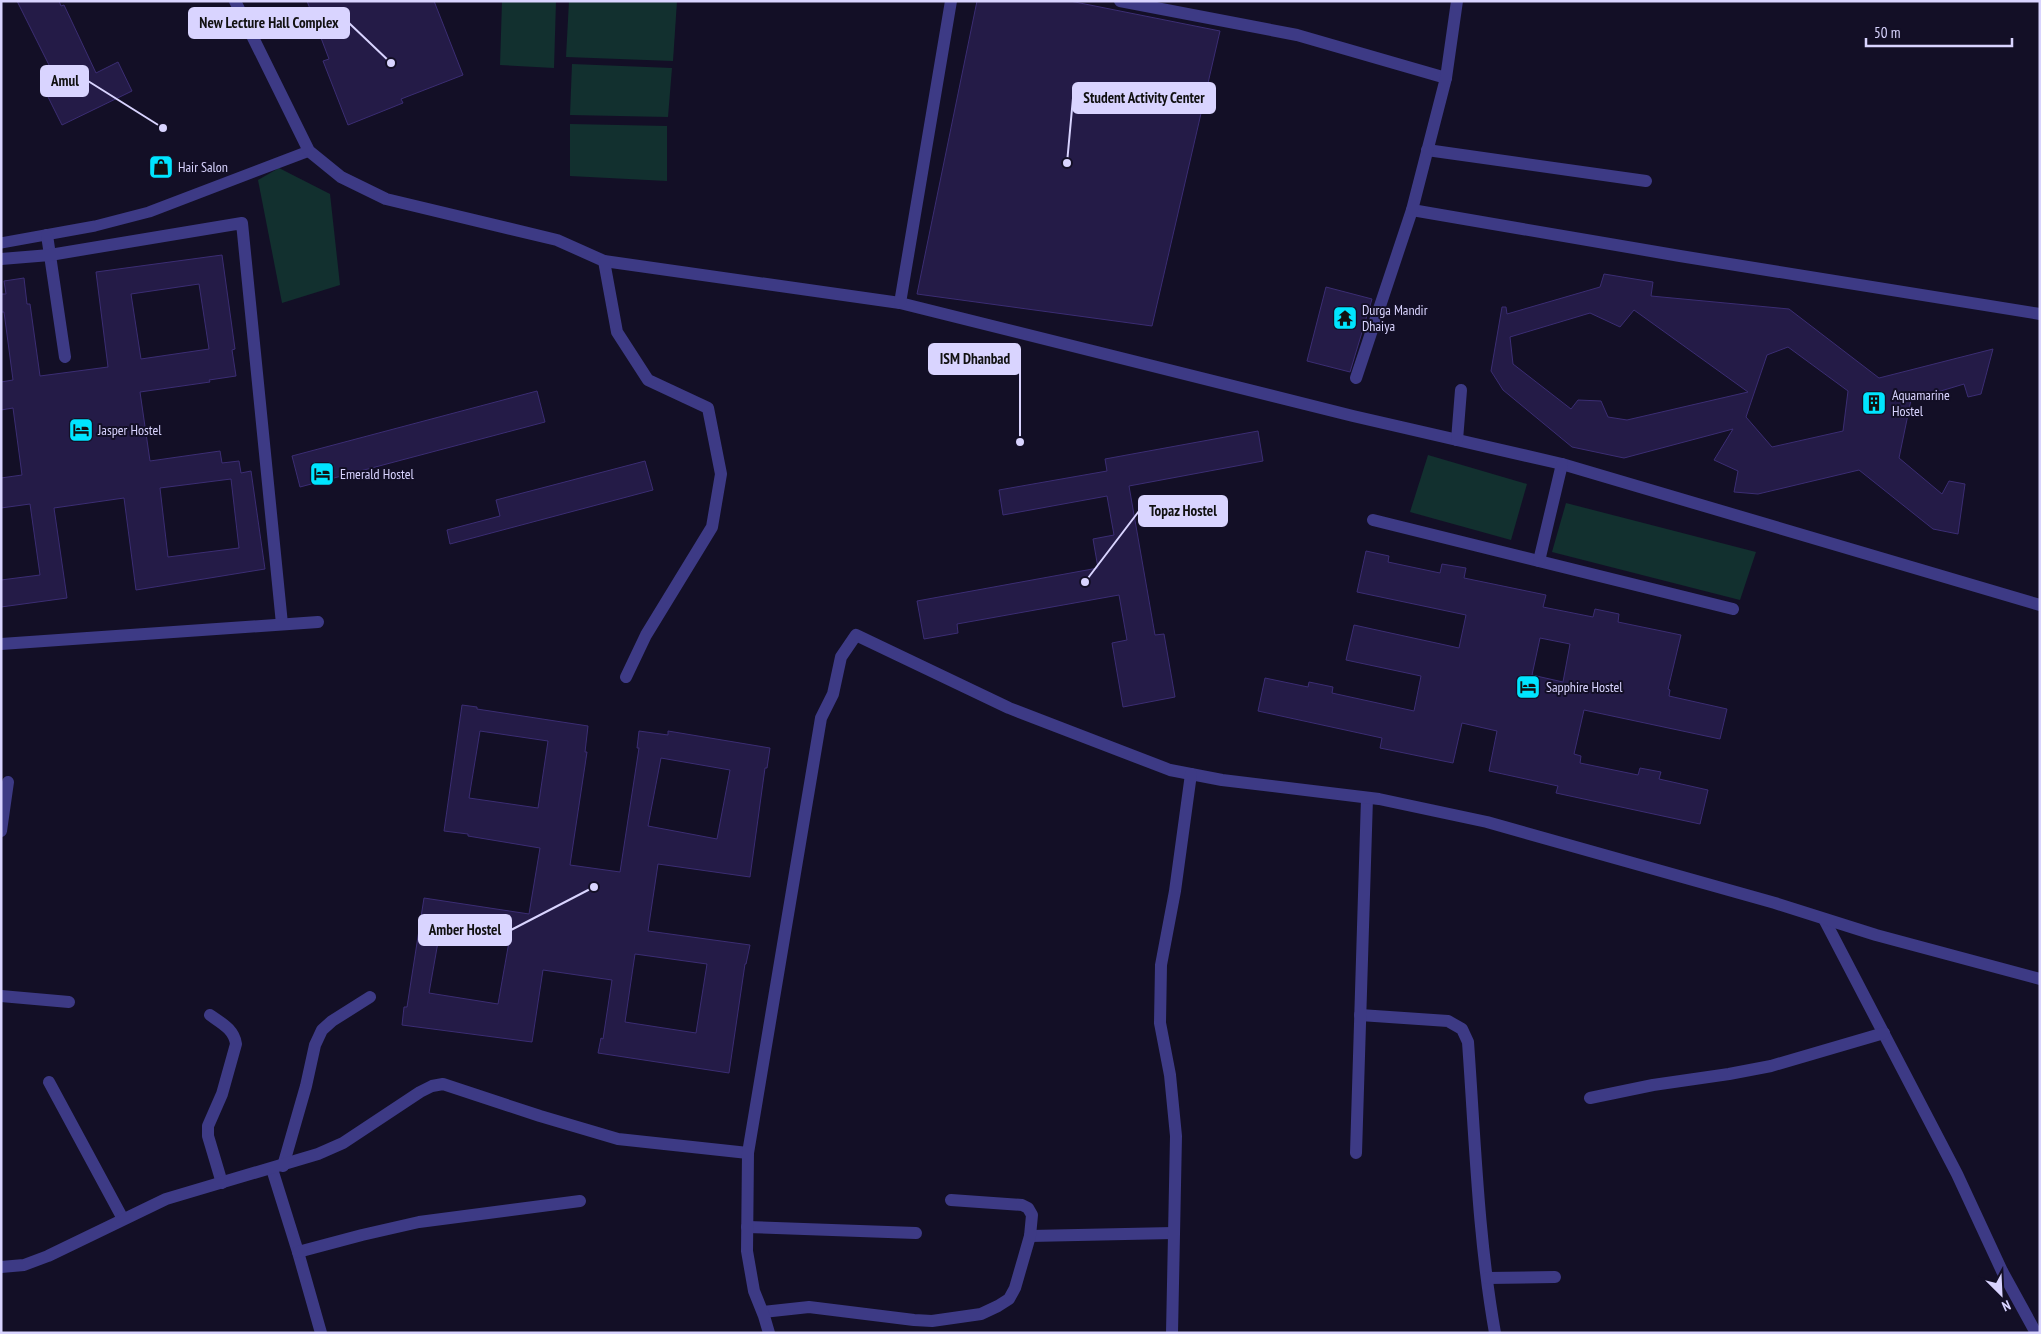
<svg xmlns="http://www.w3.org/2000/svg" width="2041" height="1334" font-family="'PT Sans Narrow',sans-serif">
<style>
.green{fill:#12302f}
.building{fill:#241b47;stroke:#3b2d73;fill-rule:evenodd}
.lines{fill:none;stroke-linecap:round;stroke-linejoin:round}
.lane{stroke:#3d3a85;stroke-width:11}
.street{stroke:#3d3a85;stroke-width:12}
.labels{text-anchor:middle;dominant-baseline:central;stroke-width:4;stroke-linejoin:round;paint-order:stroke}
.poi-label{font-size:14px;fill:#d9d4ff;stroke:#130f26;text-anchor:start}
.leader{fill:none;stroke:#d9d4ff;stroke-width:2}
.callout-dot{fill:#d9d4ff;stroke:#130f26;stroke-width:2}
.callout{fill:#d9d4ff;stroke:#d9d4ff;stroke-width:2}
.callout-label{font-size:15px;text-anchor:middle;font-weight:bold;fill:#111}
</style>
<rect width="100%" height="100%" fill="#130f26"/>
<g class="green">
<polygon points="502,1 556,1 554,68 500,65"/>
<polygon points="569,1 677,1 673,61 566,57"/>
<polygon points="572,64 672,68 668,117 570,115"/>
<polygon points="570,124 667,126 667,181 570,176"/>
<polygon points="279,168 330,194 340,285 282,303 258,180"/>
<polygon points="1428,455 1527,484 1511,540 1410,512"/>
<polygon points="1566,503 1756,552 1740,600 1552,552"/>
</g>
<g class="building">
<polygon points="17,1 59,1 61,6 64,5 96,73 118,62 132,91 62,125 47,95 61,89"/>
<polygon points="307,1 434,1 463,75 401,99 403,103 348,125 323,61 329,59"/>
<polygon points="977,1 1070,1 1220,31 1152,326 917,294"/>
<path d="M222,255l13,94 -3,1 4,26 -27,4 1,2 -70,10 10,69 70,-10 2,12 17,-2 2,12 10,-2 14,98 -129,21 -12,-92 -70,10 13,90 -66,9v-27l39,-5 -10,-71 -29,4v-30l21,-3 -9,-67 -12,2v-28l12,-2 -9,-68h-3v-18h5l-2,-13 20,-3 3,26h3l10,72 68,-9 -12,-95zM199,284l10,65 -68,10 -10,-65zM231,479l8,69 -71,9 -8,-69z"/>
<path d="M1604,274l49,8 -2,14 138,13 90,69 114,-29 -12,45 -13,3 -4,-13 -53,16 -12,58 43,36 7,-13 16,3 -7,50 -25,-5 -74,-59 -101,24 -24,-2 4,-21 -24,-11 19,-31 -109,29 -52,-11 -69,-57 -12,-19 11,-64h4l1,7 93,-27zM1634,310l114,82 -121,28 -19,-3 -7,-16 -23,-1 -7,9 -58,-45 -3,-27 80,-24 30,14zM1788,347l60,44 -5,40 -71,16 -26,-30 21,-62z"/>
<polygon points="1326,287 1372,299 1350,372 1307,361"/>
<polygon points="537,391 545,422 300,487 292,456"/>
<polygon points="1258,431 1263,461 1129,486 1155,635 1164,634 1175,697 1123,707 1112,643 1127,640 1119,595 957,624 958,633 924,639 917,601 1098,568 1093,539 1114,535 1107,496 1003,515 999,490 1107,471 1105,459"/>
<polygon points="645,461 653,490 450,544 447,530 500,516 496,500"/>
<path d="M1366,551l23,5 -1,6 52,11 2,-9 24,4 -2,10 82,17 -3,12 50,10 2,-8 24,5 -1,8 63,13 -13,54 2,1 -1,6 58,13 -7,30 -136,-29 -10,44 7,2 -1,7 58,12 2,-7 21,4 -2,7 49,11 -8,34 -144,-31 2,-7 -69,-15 8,-40 -35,-8 -9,40 -73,-15 2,-10 -124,-27 7,-33 43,9 1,-5 24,5 -1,6 82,18 7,-35 -75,-16 8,-35 105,23 7,-33 -109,-23zM1540,638l30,6 -7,38 -31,-7z"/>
<path d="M462,705l15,2v2l111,17 -3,26h2l-17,113 50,7 19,-124h-2l2,-17 29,4v-4l102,17 -3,20h-2l-15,109 -92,-13 -10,67 102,14 -4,19h-1l-16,109 -131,-20 3,-15 2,1 9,-59 -69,-10 -11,72 -130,-17 2,-18h3l17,-109 105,16 11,-66 -72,-12v-2l-24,-3zM480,731l68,10 -10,67 -69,-10zM661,758l69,12 -13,69 -69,-13zM441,925l69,11 -12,68 -69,-11zM635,954l72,10 -11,69 -71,-11z"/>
</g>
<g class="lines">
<polyline class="lane" points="1,243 95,226 149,212 309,151"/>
<g class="street">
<polyline points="235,1 309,151 341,177 386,199 557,240 604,261 900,303 1353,416 1562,464 2040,605"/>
<polyline points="1120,1 1297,35 1446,78"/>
<polyline points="1427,150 1646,181"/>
<polyline points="1412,210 1680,256 2040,314"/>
<polyline points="47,235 65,357"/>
<polyline points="1,259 50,255 242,223 282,624"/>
<polyline points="604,261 617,332 648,380 708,408 721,474 712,527 646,635 626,677"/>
<polyline points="900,303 951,1"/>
<polyline points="1356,378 1412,210 1446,78 1457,1"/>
<polyline points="1457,440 1461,390"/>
<polyline points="1373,520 1733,609"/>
<polyline points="1539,561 1562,464"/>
<polyline points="1,644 318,622"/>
<polyline points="1,831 8,782"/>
<polyline points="1824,919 1957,1174 2002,1271 2036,1333"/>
<polyline points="1,996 69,1002"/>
<path d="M210,1015c11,8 24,14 26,29l-14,50 -14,32v10l14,47"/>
<path d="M1360,1015l88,6 14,8 6,13c7,97 10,195 27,291"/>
<polyline points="49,1082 123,1219"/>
<polyline points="1590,1098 1653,1085 1729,1074 1771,1066 1884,1033"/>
<polyline points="1356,1153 1367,798"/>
<polyline points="283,1166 306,1086 315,1045 322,1030 332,1021 370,997"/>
<polyline points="272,1169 298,1252 321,1333"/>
<polyline points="747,1227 916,1233"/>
<polyline points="1030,1236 1173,1233"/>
<polyline points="298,1252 362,1235 419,1222 580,1201"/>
<polyline points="1,1267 24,1265 48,1256 166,1199 318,1154 343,1143 420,1092 432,1086 443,1084 540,1116 618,1139 748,1153"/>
<polyline points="1487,1278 1555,1277"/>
<polyline points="763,1312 809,1307 914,1320 932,1321 981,1314 998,1306 1009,1299 1015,1288 1030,1236 1032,1215 1028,1208 1022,1205 951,1200"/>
<polyline points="769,1333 764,1316 754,1291 747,1251 748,1153 821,718 833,694 841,657 856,635 1009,708 1170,770 1222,780 1379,799 1487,822 1775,903 1876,935 2040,979"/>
<polyline points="1172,1333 1176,1136 1170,1075 1160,1023 1161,965 1175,891 1191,774"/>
</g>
</g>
<defs>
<symbol id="shop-square" viewBox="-11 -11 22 22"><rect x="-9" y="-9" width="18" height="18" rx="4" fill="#00e5ff" stroke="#130f26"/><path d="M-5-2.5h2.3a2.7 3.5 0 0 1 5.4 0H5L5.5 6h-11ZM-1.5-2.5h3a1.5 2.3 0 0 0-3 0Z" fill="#111"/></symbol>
<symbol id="temple-square" viewBox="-11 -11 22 22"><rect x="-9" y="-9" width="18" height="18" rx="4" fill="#00e5ff" stroke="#130f26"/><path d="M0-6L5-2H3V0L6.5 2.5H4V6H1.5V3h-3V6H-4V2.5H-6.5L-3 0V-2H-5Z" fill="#111"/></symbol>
<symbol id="building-square" viewBox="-11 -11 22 22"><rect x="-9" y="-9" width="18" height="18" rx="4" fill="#00e5ff" stroke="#130f26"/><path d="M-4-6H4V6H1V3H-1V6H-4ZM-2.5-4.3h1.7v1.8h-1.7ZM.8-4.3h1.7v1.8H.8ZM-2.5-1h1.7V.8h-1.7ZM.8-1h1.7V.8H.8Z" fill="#111"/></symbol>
<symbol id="hotel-square" viewBox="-11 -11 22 22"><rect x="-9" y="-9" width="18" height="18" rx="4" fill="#00e5ff" stroke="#130f26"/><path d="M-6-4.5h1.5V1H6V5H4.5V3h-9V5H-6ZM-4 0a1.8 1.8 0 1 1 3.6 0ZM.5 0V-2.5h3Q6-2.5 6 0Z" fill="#111"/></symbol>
</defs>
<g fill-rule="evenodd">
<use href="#shop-square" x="147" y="153" width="28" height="28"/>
<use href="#temple-square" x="1331" y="304" width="28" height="28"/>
<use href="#building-square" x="1860" y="389" width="28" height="28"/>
<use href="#hotel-square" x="67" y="416" width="28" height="28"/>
<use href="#hotel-square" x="308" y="460" width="28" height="28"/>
<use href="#hotel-square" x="1514" y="673" width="28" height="28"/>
</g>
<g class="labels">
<g class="poi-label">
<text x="178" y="167">Hair Salon</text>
<text x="1362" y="310">Durga Mandir<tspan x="1362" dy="16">Dhaiya</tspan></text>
<text x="1892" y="395">Aquamarine<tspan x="1892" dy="16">Hostel</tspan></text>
<text x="98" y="430">Jasper Hostel</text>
<text x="340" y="474">Emerald Hostel</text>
<text x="1546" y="687">Sapphire Hostel</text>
</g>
</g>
<path class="leader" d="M391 63L349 23M163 128L88 81M1067 163L1073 98M1020 442L1020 359M1085 582L1139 511M594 887L511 930"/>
<g class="callout-dot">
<circle cx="391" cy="63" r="5"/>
<circle cx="163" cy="128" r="5"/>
<circle cx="1067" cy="163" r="5"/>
<circle cx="1020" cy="442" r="5"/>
<circle cx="1085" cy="582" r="5"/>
<circle cx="594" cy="887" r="5"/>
</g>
<g class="callout">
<rect x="189" y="8" width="160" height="30" rx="5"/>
<rect x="41" y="66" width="47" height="30" rx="5"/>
<rect x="1073" y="83" width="142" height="30" rx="5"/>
<rect x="929" y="344" width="91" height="30" rx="5"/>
<rect x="1139" y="496" width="88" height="30" rx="5"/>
<rect x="419" y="915" width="92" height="30" rx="5"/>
</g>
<g class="callout-label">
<text x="269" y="28">New Lecture Hall Complex</text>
<text x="65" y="86">Amul</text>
<text x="1144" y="103">Student Activity Center</text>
<text x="975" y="364">ISM Dhanbad</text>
<text x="1183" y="516">Topaz Hostel</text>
<text x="465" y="935">Amber Hostel</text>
</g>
<rect width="2041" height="1334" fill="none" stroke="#d9d4ff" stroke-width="5"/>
<g transform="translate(2001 1294) rotate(156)" stroke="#130f26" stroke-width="4" paint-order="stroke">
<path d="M0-4L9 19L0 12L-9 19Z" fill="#d9d4ff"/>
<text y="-8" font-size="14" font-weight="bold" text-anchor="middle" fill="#d9d4ff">N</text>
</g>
<path d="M1866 38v8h146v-8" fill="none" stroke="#d9d4ff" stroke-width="2.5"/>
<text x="1874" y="38" font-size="15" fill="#d9d4ff" stroke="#130f26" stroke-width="4" paint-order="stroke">50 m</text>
</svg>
